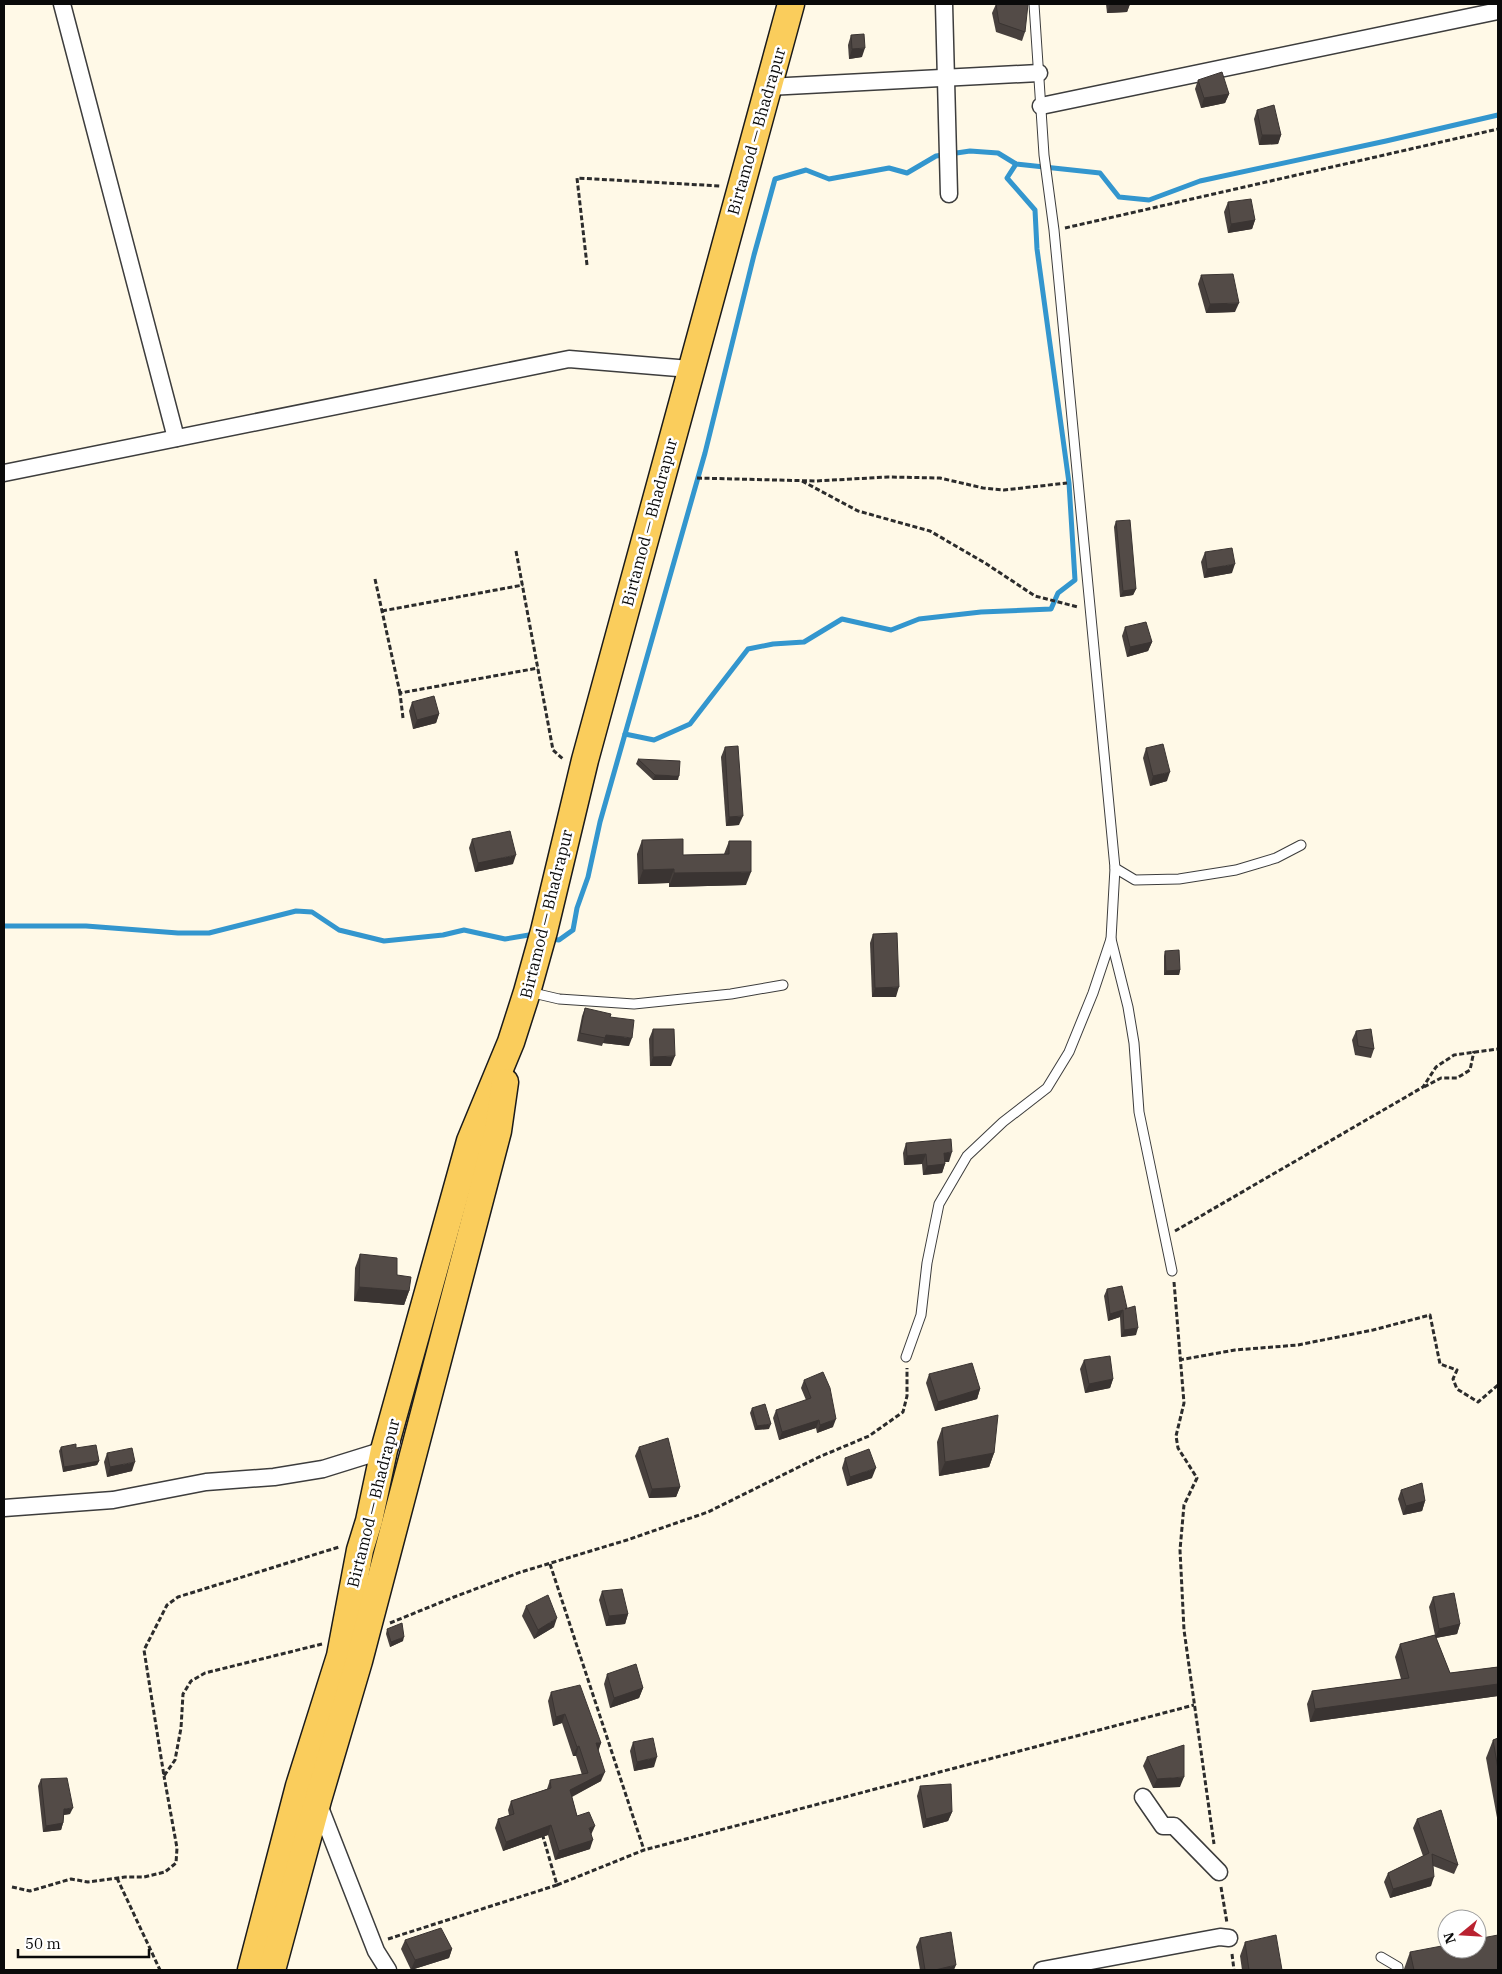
<svg xmlns="http://www.w3.org/2000/svg" width="1502" height="1974" font-family="'IBM Plex Serif',serif">
<style>
.lines{fill:none;stroke-linecap:round;stroke-linejoin:round}
.stream{stroke:#3396ce;stroke-width:5}
.service-casing{stroke:#3d3d3d;stroke-width:11}
.minor-casing{stroke:#3d3d3d;stroke-width:19}
.primary-casing{stroke:#1b1b1b;stroke-width:29}
.path{stroke:#2c2c2c;stroke-width:3;stroke-dasharray:5 2.5;stroke-linecap:butt}
.service{stroke:#fff;stroke-width:9}
.minor{stroke:#fff;stroke-width:16}
.primary{stroke:#facd5c;stroke-width:26}
.wall{fill:#47403d}
.shaded-wall{fill:#3a3432}
.building{fill:#534b47;stroke:#3a3432}
.labels{text-anchor:middle;dominant-baseline:central;stroke-width:5;stroke-linejoin:round;paint-order:stroke}
.street-label{font-size:16px;fill:#0a0a0a;stroke:#fff}
</style>
<rect width="100%" height="100%" fill="#fff9e7"/>
<g class="lines">
<g class="stream">
<polyline points="625,734 654,740 690,724 748,649 773,644 804,642 842,619 891,630 919,619 981,612 1051,609 1058,593 1075,580 1069,483 1037,249 1035,210 1007,178 1016,164"/>
<polyline points="4,926 86,926 178,933 209,933 296,911 312,912 339,930 384,941 443,935 464,930 505,939 529,935 534,936"/>
<polyline points="550,939 559,940 573,930 577,908 588,877 600,822 705,453 754,255 775,179 806,170 829,179 889,168 907,173 936,156 970,151 998,153 1016,164 1100,173 1119,197 1149,200 1200,181 1386,141 1498,115"/>
</g>
<defs>
<g id="service">
<polyline points="1115,868 1135,880 1179,879 1236,870 1276,858 1301,845"/>
<polyline points="1111,939 1128,1007 1134,1043 1139,1112 1172,1271"/>
<polyline points="529,992 559,999 634,1004 731,994 783,985"/>
<polyline points="906,1357 921,1315 927,1263 939,1204 967,1156 1003,1122 1047,1088 1069,1052 1093,993 1111,939 1115,868 1054,230 1044,155 1034,4"/>
<polyline points="1381,1957 1398,1967 1398,1970"/>
</g>
<g id="minor">
<polyline points="62,4 176,438"/>
<polyline points="944,4 949,194"/>
<polyline points="768,87 1039,73"/>
<polyline points="1041,106 1498,11"/>
<polyline points="4,473 569,359 690,369"/>
<polyline points="4,1508 113,1500 206,1482 274,1477 323,1469 384,1450"/>
<polyline points="1143,1797 1163,1826 1174,1826 1219,1872"/>
<polyline points="317,1800 376,1951 388,1970"/>
<polyline points="1042,1970 1220,1937 1229,1938"/>
</g>
<g id="primary">
<polyline points="251,1970 299,1786 340,1656 360,1550 369,1521 384,1450 470,1141 511,1042 527,992 544,931 585,760 791,4"/>
<polyline points="272,1970 318,1800 359,1661 498,1131 505,1082"/>
</g>
</defs>
<use href="#service" class="service-casing"/>
<use href="#minor" class="minor-casing"/>
<use href="#primary" class="primary-casing"/>
<g class="path">
<polyline points="1065,228 1498,129"/>
<polyline points="587,265 577,178 720,186"/>
<polyline points="697,478 815,481 888,477 940,478 983,488 1004,490 1067,483"/>
<polyline points="802,481 858,511 930,531 985,563 1035,596 1078,607"/>
<polyline points="516,551 553,750 564,760"/>
<polyline points="375,579 400,693"/>
<polyline points="382,611 523,585"/>
<polyline points="403,718 400,693 538,668"/>
<polyline points="1424,1087 1441,1078 1457,1078 1470,1070 1474,1051"/>
<polyline points="1175,1231 1423,1087 1436,1067 1454,1055 1498,1049"/>
<polyline points="1174,1282 1184,1403 1176,1436 1178,1448 1197,1478 1184,1505 1180,1550 1184,1630 1214,1844"/>
<polyline points="1179,1360 1235,1350 1298,1345 1373,1330 1430,1315 1440,1364 1457,1370 1453,1379 1457,1389 1478,1402 1498,1385"/>
<polyline points="550,1564 644,1850"/>
<polyline points="390,1623 454,1597 521,1572 627,1540 708,1512 819,1457 869,1436 903,1412 907,1396 907,1368"/>
<polyline points="322,1644 205,1673 191,1681 183,1694 181,1728 175,1760 164,1776 144,1650 167,1605 178,1597 339,1547"/>
<polyline points="117,1878 160,1970"/>
<polyline points="557,1885 644,1850 1194,1705"/>
<polyline points="12,1887 30,1891 71,1879 88,1882 125,1877 144,1877 165,1872 176,1863 177,1848 164,1776"/>
<polyline points="1221,1887 1227,1923"/>
<polyline points="388,1939 557,1885 542,1833"/>
<polyline points="1232,1954 1234,1970"/>
</g>
<use href="#service" class="service"/>
<use href="#minor" class="minor"/>
<use href="#primary" class="primary"/>
</g>
<g class="wall">
<polygon points="996,4 1025,32 1022,41 996,32 992,13"/>
<polygon points="1106,4 1130,4 1127,12 1107,13"/>
<polygon points="851,35 862,57 849,59 848,45"/>
<polygon points="1198,80 1229,94 1225,103 1201,108 1195,89"/>
<polygon points="1257,110 1281,135 1278,144 1259,145 1254,119"/>
<polygon points="1228,202 1255,220 1252,229 1228,233 1224,212"/>
<polygon points="1201,275 1235,312 1206,313 1198,284"/>
<polygon points="1116,521 1136,589 1133,595 1120,597 1114,527"/>
<polygon points="1205,552 1232,573 1204,578 1201,562"/>
<polygon points="1125,627 1152,642 1148,651 1127,657 1122,636"/>
<polygon points="412,702 439,714 436,723 413,729 409,711"/>
<polygon points="725,747 739,825 726,826 721,757"/>
<polygon points="1146,748 1167,781 1150,786 1143,758"/>
<polygon points="638,759 678,780 653,780 636,764"/>
<polygon points="472,839 513,864 475,872 469,848"/>
<polygon points="642,840 683,855 724,854 729,841 746,885 669,887 669,883 638,884 637,854"/>
<polygon points="873,934 896,997 872,997 870,943"/>
<polygon points="1165,951 1180,970 1179,975 1164,975 1164,956"/>
<polygon points="585,1008 610,1017 629,1046 603,1043 602,1046 577,1041 582,1016"/>
<polygon points="653,1029 671,1066 650,1066 649,1039"/>
<polygon points="1356,1031 1374,1049 1371,1058 1355,1055 1352,1040"/>
<polygon points="906,1143 949,1162 945,1162 945,1164 942,1173 923,1175 922,1164 904,1165 903,1153"/>
<polygon points="360,1254 397,1275 409,1291 404,1305 354,1301 355,1268"/>
<polygon points="1107,1289 1127,1308 1136,1335 1121,1337 1120,1317 1108,1321 1104,1296"/>
<polygon points="1084,1360 1113,1379 1110,1388 1085,1393 1080,1369"/>
<polygon points="929,1374 980,1389 977,1399 935,1411 926,1383"/>
<polygon points="804,1380 833,1427 817,1433 816,1428 779,1440 773,1418 776,1410 806,1400 801,1388"/>
<polygon points="752,1408 769,1429 755,1430 750,1413"/>
<polygon points="942,1428 994,1453 989,1467 939,1476 937,1442"/>
<polygon points="61,1447 76,1448 99,1461 97,1465 63,1472 59,1451"/>
<polygon points="639,1447 680,1487 676,1497 649,1498 635,1456"/>
<polygon points="107,1453 132,1471 107,1477 104,1462"/>
<polygon points="845,1458 872,1478 847,1486 842,1468"/>
<polygon points="1401,1490 1425,1501 1422,1511 1403,1515 1398,1499"/>
<polygon points="602,1591 628,1614 625,1624 606,1626 599,1600"/>
<polygon points="1433,1597 1460,1624 1457,1634 1436,1638 1450,1673 1498,1667 1498,1696 1310,1722 1307,1704 1312,1691 1401,1679 1395,1657 1400,1644 1435,1635 1429,1607"/>
<polygon points="526,1606 554,1627 534,1639 522,1616"/>
<polygon points="387,1629 403,1641 390,1647 386,1634"/>
<polygon points="607,1674 643,1688 639,1698 610,1708 604,1684"/>
<polygon points="551,1692 601,1743 598,1750 601,1781 572,1797 577,1816 591,1835 590,1849 555,1860 548,1835 503,1851 495,1828 498,1819 509,1815 508,1810 511,1801 547,1789 550,1780 582,1775 576,1756 573,1756 562,1723 553,1726 548,1701"/>
<polygon points="1498,1738 1498,1823 1486,1758 1493,1740"/>
<polygon points="633,1742 654,1767 634,1771 630,1751"/>
<polygon points="1147,1757 1180,1787 1153,1788 1143,1766"/>
<polygon points="41,1779 70,1814 64,1815 63,1823 61,1830 43,1832 38,1786"/>
<polygon points="920,1786 952,1812 948,1821 923,1828 917,1796"/>
<polygon points="1417,1819 1458,1865 1454,1874 1433,1866 1431,1886 1390,1898 1384,1882 1388,1873 1423,1856 1413,1828"/>
<polygon points="920,1938 954,1970 920,1970 916,1947"/>
<polygon points="405,1940 452,1949 449,1958 411,1970 401,1949"/>
<polygon points="1245,1942 1282,1970 1242,1970 1240,1956"/>
<polygon points="1410,1952 1498,1970 1405,1970 1404,1969"/>
</g>
<g class="shaded-wall">
<polygon points="1110,4 1130,4 1127,12 1107,13"/>
<polygon points="865,48 862,57 849,59 852,49"/>
<polygon points="1229,94 1225,103 1201,108 1204,98"/>
<polygon points="1262,135 1281,135 1278,144 1259,145"/>
<polygon points="1255,220 1252,229 1228,233 1231,224"/>
<polygon points="1239,303 1235,312 1206,313 1210,304"/>
<polygon points="1235,564 1232,573 1204,578 1207,569"/>
<polygon points="1136,589 1133,595 1120,597 1123,591"/>
<polygon points="1152,642 1148,651 1127,657 1130,647"/>
<polygon points="439,714 436,723 413,729 417,720"/>
<polygon points="1170,772 1167,781 1150,786 1153,776"/>
<polygon points="655,775 679,776 678,780 653,780"/>
<polygon points="743,816 739,825 726,826 729,817"/>
<polygon points="516,855 513,864 475,872 478,863"/>
<polygon points="674,869 669,883 638,884 643,870"/>
<polygon points="751,872 746,885 669,887 674,873"/>
<polygon points="1180,970 1179,975 1164,975 1166,971"/>
<polygon points="899,987 896,997 872,997 875,988"/>
<polygon points="606,1035 632,1038 629,1046 603,1043"/>
<polygon points="675,1056 671,1066 650,1066 653,1057"/>
<polygon points="952,1152 949,1162 941,1162 944,1153"/>
<polygon points="926,1154 922,1164 904,1165 907,1156"/>
<polygon points="945,1164 942,1173 923,1175 927,1166"/>
<polygon points="359,1287 409,1291 404,1305 354,1301"/>
<polygon points="1123,1310 1120,1317 1108,1321 1110,1314"/>
<polygon points="1138,1328 1136,1335 1121,1337 1124,1330"/>
<polygon points="1113,1379 1110,1388 1085,1393 1089,1384"/>
<polygon points="980,1389 977,1399 935,1411 938,1402"/>
<polygon points="836,1419 833,1427 817,1433 820,1425"/>
<polygon points="819,1420 816,1428 779,1440 782,1432"/>
<polygon points="771,1424 769,1429 755,1430 757,1426"/>
<polygon points="994,1453 989,1467 939,1476 945,1462"/>
<polygon points="99,1461 97,1465 63,1472 64,1467"/>
<polygon points="135,1462 132,1471 107,1477 110,1467"/>
<polygon points="876,1468 872,1478 847,1486 850,1477"/>
<polygon points="680,1487 676,1497 649,1498 652,1489"/>
<polygon points="1425,1501 1422,1511 1403,1515 1406,1506"/>
<polygon points="628,1614 625,1624 606,1626 609,1616"/>
<polygon points="557,1618 554,1627 534,1639 538,1630"/>
<polygon points="1460,1624 1457,1634 1435,1638 1439,1629"/>
<polygon points="404,1637 403,1641 390,1647 391,1642"/>
<polygon points="1498,1684 1498,1696 1310,1722 1315,1709"/>
<polygon points="643,1688 639,1698 610,1708 614,1698"/>
<polygon points="565,1714 562,1723 553,1726 556,1717"/>
<polygon points="596,1743 601,1743 598,1752"/>
<polygon points="579,1746 576,1756 573,1756 577,1747"/>
<polygon points="657,1757 654,1767 634,1771 637,1762"/>
<polygon points="605,1772 601,1781 567,1799 570,1790"/>
<polygon points="1184,1777 1180,1787 1153,1788 1157,1779"/>
<polygon points="73,1808 70,1814 62,1815 64,1809"/>
<polygon points="952,1812 948,1821 923,1828 926,1819"/>
<polygon points="63,1823 61,1830 43,1832 46,1826"/>
<polygon points="551,1825 548,1835 503,1851 506,1842"/>
<polygon points="595,1826 591,1835 589,1828"/>
<polygon points="593,1840 590,1849 555,1860 559,1851"/>
<polygon points="1434,1877 1431,1886 1390,1898 1393,1889"/>
<polygon points="452,1949 449,1958 411,1970 415,1960"/>
<polygon points="956,1965 954,1970 935,1970"/>
</g>
<g class="building">
<polygon points="996,4 1028,4 1025,32 999,23"/>
<polygon points="864,34 865,48 852,49 851,35"/>
<polygon points="1222,72 1229,94 1204,98 1198,80"/>
<polygon points="1274,105 1281,135 1262,135 1257,110"/>
<polygon points="1251,199 1255,220 1231,224 1228,202"/>
<polygon points="1233,274 1239,303 1210,304 1201,275"/>
<polygon points="1130,520 1136,589 1123,591 1116,521"/>
<polygon points="1232,548 1235,564 1207,569 1205,552"/>
<polygon points="1146,622 1152,642 1130,647 1125,627"/>
<polygon points="434,696 439,714 417,720 412,702"/>
<polygon points="1163,744 1170,772 1153,776 1146,748"/>
<polygon points="738,746 743,816 729,817 725,747"/>
<polygon points="638,759 680,761 679,776 655,775"/>
<polygon points="510,831 516,855 478,863 472,839"/>
<polygon points="683,839 683,855 729,854 729,841 751,841 751,872 674,873 674,869 643,870 642,840"/>
<polygon points="897,933 899,987 875,988 873,934"/>
<polygon points="1179,950 1180,970 1166,971 1165,951"/>
<polygon points="585,1008 611,1014 610,1017 634,1020 632,1038 606,1035 605,1038 580,1033"/>
<polygon points="653,1029 674,1029 675,1056 653,1057"/>
<polygon points="1371,1029 1374,1049 1358,1046 1356,1031"/>
<polygon points="951,1139 952,1152 944,1153 945,1164 927,1166 926,1154 907,1156 906,1143"/>
<polygon points="360,1254 397,1258 397,1275 411,1277 409,1291 359,1287"/>
<polygon points="1122,1286 1127,1308 1125,1309 1135,1306 1138,1328 1124,1330 1123,1310 1110,1314 1107,1289"/>
<polygon points="1110,1356 1113,1379 1089,1384 1084,1360"/>
<polygon points="972,1363 980,1389 938,1402 929,1374"/>
<polygon points="823,1372 830,1388 836,1419 820,1425 819,1420 782,1432 776,1410 811,1398 804,1380"/>
<polygon points="765,1404 771,1424 757,1426 752,1408"/>
<polygon points="998,1415 994,1453 945,1462 942,1428"/>
<polygon points="668,1438 680,1487 652,1489 639,1447"/>
<polygon points="76,1444 76,1448 96,1445 99,1461 64,1467 61,1447"/>
<polygon points="132,1448 135,1462 110,1467 107,1453"/>
<polygon points="869,1449 876,1468 850,1477 845,1458"/>
<polygon points="1422,1483 1425,1501 1406,1506 1401,1490"/>
<polygon points="622,1589 628,1614 609,1616 602,1591"/>
<polygon points="1454,1593 1460,1624 1439,1629 1433,1597"/>
<polygon points="548,1595 557,1618 538,1630 526,1606"/>
<polygon points="402,1623 404,1637 391,1642 387,1629"/>
<polygon points="1435,1635 1450,1673 1498,1667 1498,1684 1315,1709 1312,1691 1409,1678 1400,1644"/>
<polygon points="636,1664 643,1688 614,1698 607,1674"/>
<polygon points="580,1685 601,1743 596,1743 605,1772 570,1790 577,1816 589,1812 595,1826 589,1828 593,1840 559,1851 551,1825 506,1842 498,1819 514,1814 511,1801 551,1788 550,1780 588,1773 579,1746 577,1747 565,1714 556,1717 551,1692"/>
<polygon points="653,1738 657,1757 637,1762 633,1742"/>
<polygon points="1498,1738 1498,1769 1493,1740"/>
<polygon points="1184,1745 1184,1777 1157,1779 1147,1757"/>
<polygon points="67,1778 73,1808 64,1809 63,1823 46,1826 41,1779"/>
<polygon points="951,1784 952,1812 926,1819 920,1786"/>
<polygon points="1441,1810 1458,1865 1432,1854 1434,1877 1393,1889 1388,1873 1429,1853 1417,1819"/>
<polygon points="441,1928 452,1949 415,1960 405,1940"/>
<polygon points="951,1932 956,1965 935,1970 925,1970 920,1938"/>
<polygon points="1276,1935 1282,1970 1249,1970 1245,1942"/>
<polygon points="1498,1935 1498,1970 1414,1970 1410,1952 1447,1945 1447,1949 1477,1949 1477,1939"/>
</g>
<g class="labels">
<g class="street-label">
<text transform="translate(756 131) rotate(-74)">Birtamod — Bhadrapur</text>
<text transform="translate(649 522) rotate(-75)">Birtamod — Bhadrapur</text>
<text transform="translate(546 914) rotate(-76)">Birtamod — Bhadrapur</text>
<text transform="translate(373 1503) rotate(-76)">Birtamod — Bhadrapur</text>
</g>
</g>
<rect width="1502" height="1974" fill="none" stroke="#0a0a0a" stroke-width="10"/>
<g transform="translate(1462 1934) rotate(252)"><circle r="24" fill="#ffffff" stroke="#9d9d9d"/>
<path d="M0-4L9 19L0 12L-9 19Z" fill="#ba2230"/>
<text y="-8" font-size="14" font-weight="bold" text-anchor="middle" fill="#0a0a0a">N</text>
</g>
<path d="M18 1949v8h131v-8" fill="none" stroke="#0a0a0a" stroke-width="2.5"/>
<text x="25" y="1949" font-size="15" fill="#0a0a0a" stroke="#ffffff" stroke-width="4" paint-order="stroke">50 m</text>
</svg>
